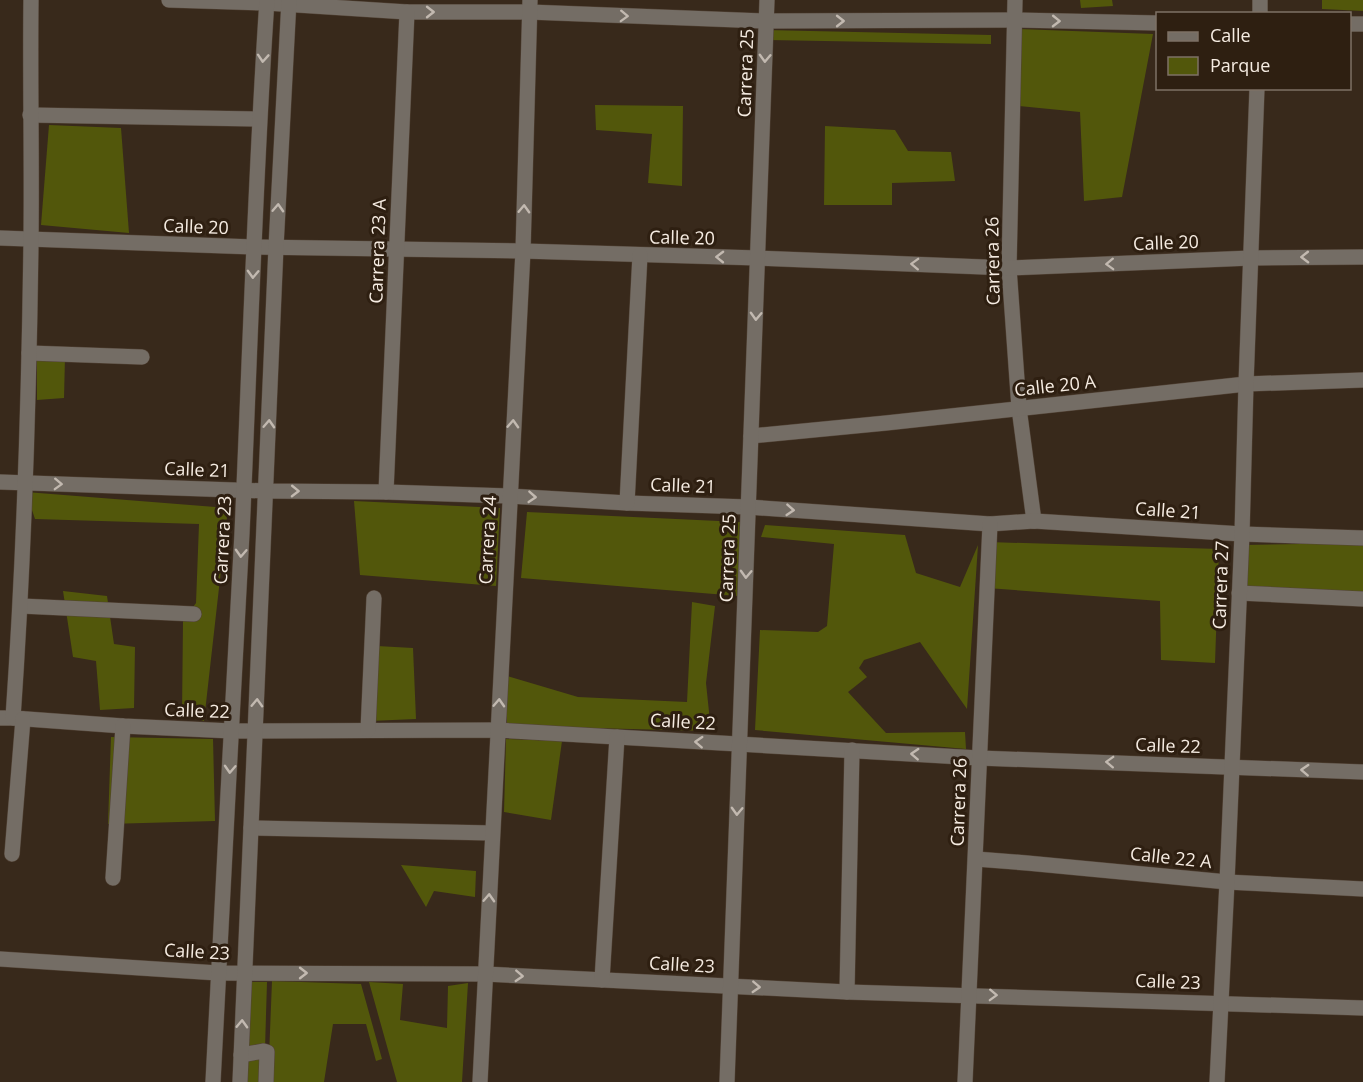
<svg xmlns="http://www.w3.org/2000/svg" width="1363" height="1082" font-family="'Open Sans',sans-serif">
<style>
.green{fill:#52570b}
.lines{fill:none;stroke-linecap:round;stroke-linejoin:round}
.minor-casing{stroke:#534437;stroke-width:16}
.minor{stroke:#746d65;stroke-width:15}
.oneway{stroke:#c2b9b0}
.labels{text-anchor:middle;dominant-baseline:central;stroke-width:6;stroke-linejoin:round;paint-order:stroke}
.street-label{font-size:18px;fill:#f6ece2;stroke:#2e1f11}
</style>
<rect width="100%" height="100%" fill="#38291b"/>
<g class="green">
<polygon points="1080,0 1112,0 1113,6 1081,8"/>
<polygon points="1322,0 1363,0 1363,11 1322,9"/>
<polygon points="1019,29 1153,34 1122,197 1084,201 1080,112 1019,106"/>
<polygon points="766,30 991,35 991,44 768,40"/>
<polygon points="595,105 683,106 682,186 648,183 652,134 596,130"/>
<polygon points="49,125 121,128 129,233 41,225"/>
<polygon points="825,126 895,130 908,151 951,152 955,181 892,183 892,205 824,205"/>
<polygon points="37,350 65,357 64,398 37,400"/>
<polygon points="26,492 228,508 204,721 182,714 183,621 196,603 199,524 35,519"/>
<polygon points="354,501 500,508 496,586 360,575"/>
<polygon points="527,512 740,522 738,596 521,578"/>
<polygon points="765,525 905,535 916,573 960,587 978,545 967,709 920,642 864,660 859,668 867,677 848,692 886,733 965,732 966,749 755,730 760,630 818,632 827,626 834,544 761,537"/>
<polygon points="989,542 1219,549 1215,663 1161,660 1160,601 987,588"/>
<polygon points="1363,543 1363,594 1241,589 1245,545"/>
<polygon points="63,591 107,596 114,644 135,647 134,708 100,710 96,661 73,657"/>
<polygon points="692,602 715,606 706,683 711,731 507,726 507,676 578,697 687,702"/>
<polygon points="377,646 413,648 416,719 370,721"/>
<polygon points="111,737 213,739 215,821 108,824"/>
<polygon points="506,739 562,741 551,820 504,812"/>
<polygon points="401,865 476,871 475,897 434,891 426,907"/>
<polygon points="272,981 361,984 382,1059 376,1061 366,1024 333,1024 324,1082 268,1082"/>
<polygon points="251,982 267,982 264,1082 246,1082"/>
<polygon points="369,982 403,984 400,1020 447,1028 448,986 468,983 462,1082 397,1082"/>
</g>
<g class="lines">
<defs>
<g id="minor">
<polyline points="169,0 266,3 407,12 529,12 767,21 1015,20 1158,23"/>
<polyline points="1015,0 1009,268 1019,408 1034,521"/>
<polyline points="1260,14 1260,0"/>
<polyline points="1350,24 1363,24"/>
<polyline points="30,115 259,119"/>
<polyline points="0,238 254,247 523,251 758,258 1009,268 1251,258 1363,257"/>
<polyline points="29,353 142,357"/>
<polyline points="751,436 886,423 1246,384 1363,380"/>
<polyline points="0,482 266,491 386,492 509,496 627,503 748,507 990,524 1034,521 1242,534 1363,538"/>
<polyline points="386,492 407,12"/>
<polyline points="627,503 640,255"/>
<polyline points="1239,593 1363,599"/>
<polyline points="21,606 194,614"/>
<polyline points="0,718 13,718 123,726 232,731 497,730 979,758 1363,772"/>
<path d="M13,718c11,-159 16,-318 18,-477 1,-80 -1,-161 0,-241"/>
<polyline points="368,730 374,598"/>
<polyline points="251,828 492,833"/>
<polyline points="12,854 23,719"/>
<polyline points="976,859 1027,863 1227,882 1363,889"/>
<polyline points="113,878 123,726"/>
<polyline points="0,959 218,973 485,974 847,992 1363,1008"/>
<polyline points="602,980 617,737"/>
<polyline points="847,992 852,750"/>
<polyline points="241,1055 264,1051 267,1052 266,1082"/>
<path d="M213,1082c8,-183 20,-366 29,-549 8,-178 13,-356 25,-533"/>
<polyline points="240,1082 276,247 289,0"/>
<polyline points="480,1082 523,251 530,0"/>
<polyline points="727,1082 767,0"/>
<polyline points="965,1082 990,524"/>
<polyline points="1217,1082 1227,882 1242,534 1246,384 1257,88"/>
</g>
</defs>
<use href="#minor" class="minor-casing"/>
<use href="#minor" class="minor"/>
</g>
<defs><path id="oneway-chevron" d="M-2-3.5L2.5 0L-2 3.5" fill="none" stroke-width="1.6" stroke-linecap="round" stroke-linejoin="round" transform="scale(1.5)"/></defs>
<g class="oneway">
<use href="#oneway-chevron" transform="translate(430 12)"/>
<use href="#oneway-chevron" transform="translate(624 16) rotate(2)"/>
<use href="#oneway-chevron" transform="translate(840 21)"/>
<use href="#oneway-chevron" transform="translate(1056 21) rotate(1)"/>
<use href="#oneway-chevron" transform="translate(263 58) rotate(94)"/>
<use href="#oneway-chevron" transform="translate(765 58) rotate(92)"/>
<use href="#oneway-chevron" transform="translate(278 208) rotate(-87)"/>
<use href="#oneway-chevron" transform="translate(524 209) rotate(-88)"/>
<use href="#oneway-chevron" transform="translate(720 257) rotate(-179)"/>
<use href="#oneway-chevron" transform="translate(1305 257) rotate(179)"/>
<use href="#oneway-chevron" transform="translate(915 264) rotate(-178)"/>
<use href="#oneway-chevron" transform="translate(1110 264) rotate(178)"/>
<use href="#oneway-chevron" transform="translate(253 274) rotate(92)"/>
<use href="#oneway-chevron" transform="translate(756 316) rotate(92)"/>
<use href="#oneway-chevron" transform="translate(269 424) rotate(-87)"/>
<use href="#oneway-chevron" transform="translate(513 424) rotate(-87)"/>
<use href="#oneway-chevron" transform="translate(58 484) rotate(2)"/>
<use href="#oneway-chevron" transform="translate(295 491) rotate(1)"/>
<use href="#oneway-chevron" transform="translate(532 497) rotate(4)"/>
<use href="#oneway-chevron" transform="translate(790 510) rotate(4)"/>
<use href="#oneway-chevron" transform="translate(241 553) rotate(93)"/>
<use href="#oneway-chevron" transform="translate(746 574) rotate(92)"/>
<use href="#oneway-chevron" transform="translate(257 703) rotate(-88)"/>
<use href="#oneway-chevron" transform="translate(499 703) rotate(-87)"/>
<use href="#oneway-chevron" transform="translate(699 742) rotate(-177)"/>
<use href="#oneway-chevron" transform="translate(915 754) rotate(-177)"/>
<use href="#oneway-chevron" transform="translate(1110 762) rotate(-178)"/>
<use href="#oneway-chevron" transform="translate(230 769) rotate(93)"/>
<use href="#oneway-chevron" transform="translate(1305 770) rotate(-177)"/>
<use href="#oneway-chevron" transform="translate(737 811) rotate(92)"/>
<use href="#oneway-chevron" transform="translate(489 898) rotate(-87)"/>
<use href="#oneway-chevron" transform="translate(303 973)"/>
<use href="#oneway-chevron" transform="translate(519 976) rotate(3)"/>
<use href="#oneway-chevron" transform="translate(756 987) rotate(3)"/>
<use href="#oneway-chevron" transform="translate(993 995) rotate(2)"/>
<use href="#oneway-chevron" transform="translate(242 1024) rotate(-88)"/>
</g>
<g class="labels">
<g class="street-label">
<text transform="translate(745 73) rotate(-88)">Carrera 25</text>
<text transform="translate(196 226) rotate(2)">Calle 20</text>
<text transform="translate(682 237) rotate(1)">Calle 20</text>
<text transform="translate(1166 242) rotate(-2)">Calle 20</text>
<text transform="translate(377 251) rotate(-88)">Carrera 23 A</text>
<text transform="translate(992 261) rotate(-91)">Carrera 26</text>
<text transform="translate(1055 385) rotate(-6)">Calle 20 A</text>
<text transform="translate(197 469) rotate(2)">Calle 21</text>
<text transform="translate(683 485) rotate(2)">Calle 21</text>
<text transform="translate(1168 510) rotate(4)">Calle 21</text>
<text transform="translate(222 540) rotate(-87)">Carrera 23</text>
<text transform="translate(487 540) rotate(-87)">Carrera 24</text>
<text transform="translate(727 558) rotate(-88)">Carrera 25</text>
<text transform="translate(1220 585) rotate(-88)">Carrera 27</text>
<text transform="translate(197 710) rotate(2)">Calle 22</text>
<text transform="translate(683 721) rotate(3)">Calle 22</text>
<text transform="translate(1168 745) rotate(2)">Calle 22</text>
<text transform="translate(958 802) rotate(-88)">Carrera 26</text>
<text transform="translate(1171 857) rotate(6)">Calle 22 A</text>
<text transform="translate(197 951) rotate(3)">Calle 23</text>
<text transform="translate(682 964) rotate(3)">Calle 23</text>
<text transform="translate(1168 981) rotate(2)">Calle 23</text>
</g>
</g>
<rect x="1156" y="12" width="195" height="78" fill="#2e1f11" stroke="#7e7165" stroke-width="1.5"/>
<rect x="1168" y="32" width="30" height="9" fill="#746d65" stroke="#7e7165" stroke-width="1.5"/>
<text x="1210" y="42" font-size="18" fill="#f6ece2">Calle</text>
<rect x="1168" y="57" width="30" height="18" fill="#52570b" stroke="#7e7165" stroke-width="1.5"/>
<text x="1210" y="72" font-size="18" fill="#f6ece2">Parque</text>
</svg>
